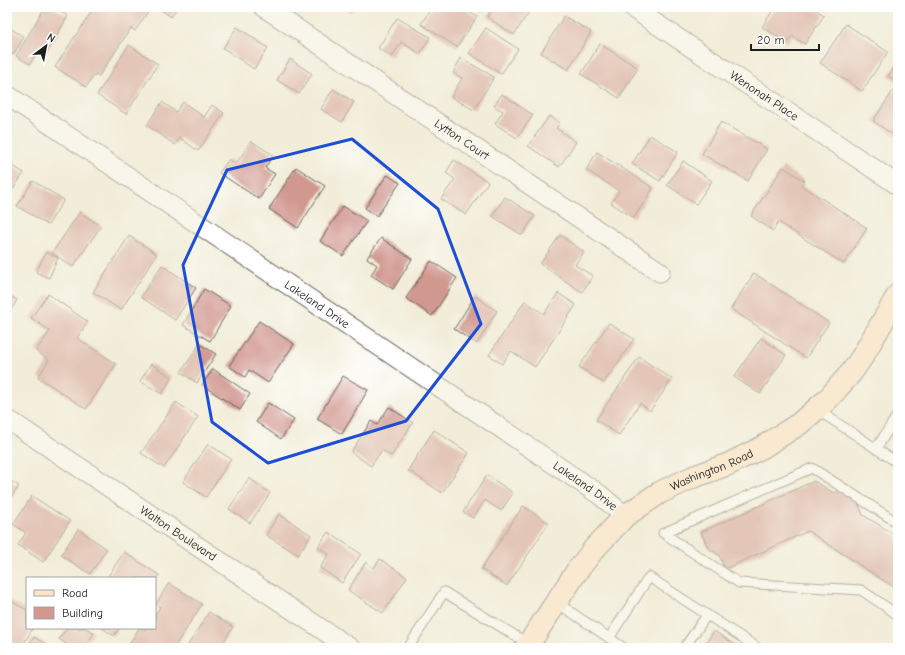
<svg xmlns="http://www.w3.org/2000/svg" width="905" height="655" font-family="'Comic Neue',sans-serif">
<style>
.building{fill:#d19890}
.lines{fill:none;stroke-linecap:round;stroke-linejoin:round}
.lane-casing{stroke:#67655e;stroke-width:11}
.street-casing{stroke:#67655e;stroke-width:21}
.secondary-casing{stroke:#67655e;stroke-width:24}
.lane{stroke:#fff;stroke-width:9}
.street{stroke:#fff;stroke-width:19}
.secondary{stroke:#fee4c6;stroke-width:22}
.marked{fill:none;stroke:#1d4ed8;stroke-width:3;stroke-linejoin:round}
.labels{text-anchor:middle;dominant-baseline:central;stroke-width:3;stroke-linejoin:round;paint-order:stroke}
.street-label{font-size:12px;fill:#1c1c1c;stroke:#fff}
</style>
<rect width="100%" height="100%" fill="#fff"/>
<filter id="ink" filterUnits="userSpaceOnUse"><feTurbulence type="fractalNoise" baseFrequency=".025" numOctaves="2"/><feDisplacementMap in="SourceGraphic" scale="8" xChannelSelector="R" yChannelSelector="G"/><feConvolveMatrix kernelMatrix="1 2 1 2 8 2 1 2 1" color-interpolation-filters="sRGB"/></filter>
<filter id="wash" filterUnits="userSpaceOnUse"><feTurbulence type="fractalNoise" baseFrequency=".012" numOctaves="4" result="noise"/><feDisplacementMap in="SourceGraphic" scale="16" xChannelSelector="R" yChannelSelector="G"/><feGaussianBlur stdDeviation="0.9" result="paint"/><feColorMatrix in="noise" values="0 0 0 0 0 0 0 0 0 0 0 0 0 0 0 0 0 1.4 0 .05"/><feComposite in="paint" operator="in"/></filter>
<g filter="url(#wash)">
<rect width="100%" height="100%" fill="#f2edd9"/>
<g id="blocks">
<g class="building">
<polygon points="45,7 53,7 68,16 44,57 37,52 30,64 16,56"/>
<polygon points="92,7 141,7 148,12 135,31 131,28 99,76 95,74 86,87 55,67 94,8"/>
<polygon points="157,7 177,7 171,17"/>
<polygon points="341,7 354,7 351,12"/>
<polygon points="432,7 462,7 477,17 457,47 421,24"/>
<polygon points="473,7 484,7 481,12"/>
<polygon points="494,7 532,7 514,35 487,17"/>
<polygon points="775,7 811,7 824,15 805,44 792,36 787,43 762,27"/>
<polygon points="564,16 591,32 568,70 541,53"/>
<polygon points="397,18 430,37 420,54 401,42 392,57 378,48"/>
<polygon points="846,24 888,52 862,91 820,63"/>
<polygon points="237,27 268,48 254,69 223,48"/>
<polygon points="10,28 24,37 13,55 7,51 7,32"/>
<polygon points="486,28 518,49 501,74 469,53"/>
<polygon points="600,44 638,68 619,98 581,74"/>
<polygon points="129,45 158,64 126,114 97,95"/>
<polygon points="461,58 494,77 474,110 451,97 462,78 453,73"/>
<polygon points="290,59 312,74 299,94 277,80"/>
<polygon points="898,61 898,82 888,76"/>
<polygon points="333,89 354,102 342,122 321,109"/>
<polygon points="893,91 898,94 898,138 873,121"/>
<polygon points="502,94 533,115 517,138 495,124 503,111 494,106"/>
<polygon points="162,102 176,112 183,102 204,117 212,105 224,113 198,151 180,138 175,145 147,125"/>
<polygon points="549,116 560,123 556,128 576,142 559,167 528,146"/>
<polygon points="721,122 767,149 748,181 702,154"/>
<polygon points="650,135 678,152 660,181 632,164"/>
<polygon points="251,141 273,155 265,168 275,174 259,199 219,173 229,159 236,164"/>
<polygon points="597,152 653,188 634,218 611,203 619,191 586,170"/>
<polygon points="454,160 488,182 466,215 441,199 455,179 446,173"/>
<polygon points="683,161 712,181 696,204 667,185"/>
<polygon points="7,162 24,173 13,189 7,185"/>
<polygon points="296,167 325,186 298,228 269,209"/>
<polygon points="783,167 805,181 801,185 867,228 844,264 778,222 773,231 751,216"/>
<polygon points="387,175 400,183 377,216 365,208"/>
<polygon points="33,181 64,200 48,225 17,206"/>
<polygon points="505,197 535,216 522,235 492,216"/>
<polygon points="343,206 367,221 343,256 320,241"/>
<polygon points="80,212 101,226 73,267 52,253"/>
<polygon points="560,235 584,252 575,265 593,276 582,292 540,264"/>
<polygon points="129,236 157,254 121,310 93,292"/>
<polygon points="381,238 412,259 393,289 371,275 377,265 367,258"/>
<polygon points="46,252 58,258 49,278 36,272"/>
<polygon points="431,261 457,278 432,316 406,298"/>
<polygon points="162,265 196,288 175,320 141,297"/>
<polygon points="754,273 829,323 806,358 731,309"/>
<polygon points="204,289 231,306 210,341 183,325"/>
<polygon points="558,293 576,305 535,367 511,351 502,364 489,355 525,301 544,314"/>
<polygon points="7,294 17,300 7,316"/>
<polygon points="48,294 88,322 77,338 116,364 86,409 38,377 49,360 36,351 50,331 31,318"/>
<polygon points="475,296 497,311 477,344 454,329"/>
<polygon points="259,321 294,344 268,383 249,370 245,377 229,366"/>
<polygon points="609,323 634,339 604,383 579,367"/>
<polygon points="761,338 786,355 760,394 734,377"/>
<polygon points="200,344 216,354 197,383 181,372"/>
<polygon points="639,357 672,379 650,411 640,403 619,435 596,420"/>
<polygon points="151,364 172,377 162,394 140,381"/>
<polygon points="213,369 250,394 240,410 202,385"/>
<polygon points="343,376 368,390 342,434 317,419"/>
<polygon points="176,402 198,417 164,468 141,453"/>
<polygon points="268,403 294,420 281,439 256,422"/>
<polygon points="389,407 413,423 391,456 382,450 371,466 351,452 371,421 377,425"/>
<polygon points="434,430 469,453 442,493 408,470"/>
<polygon points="208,444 231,459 206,497 183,482"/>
<polygon points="487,475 513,493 501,511 485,500 473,518 463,512"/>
<polygon points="249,478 270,493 250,523 229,509"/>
<polygon points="7,479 19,486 7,504"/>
<polygon points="814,481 834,493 841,490 857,501 863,515 898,537 898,590 808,531 725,569 719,555 708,548 701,532"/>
<polygon points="32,496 70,521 43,562 18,545 26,533 13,524"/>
<polygon points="523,506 549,523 507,586 481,569"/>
<polygon points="279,514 311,535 298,555 266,535"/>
<polygon points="78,529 107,549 90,574 61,555"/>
<polygon points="328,532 361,554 342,583 320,568 329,554 318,547"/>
<polygon points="124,552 159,575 155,580 155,578 107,578"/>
<polygon points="380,559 407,577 383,613 348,590 366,562 374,568"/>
<polygon points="169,583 202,604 174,648 131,648 128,646 139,628 143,628 145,630 146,628 155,628 155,615 160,607 156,604"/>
<polygon points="7,599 27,610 27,628 33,628 21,648 7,648"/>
<polygon points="209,612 233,627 220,648 186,648"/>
<polygon points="67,628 86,628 94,633 84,648 72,648 59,639"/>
<polygon points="102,628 119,628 114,636"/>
<polygon points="714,631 740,648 703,648"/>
<polygon points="34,637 49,646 48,648 27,648"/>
</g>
</g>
</g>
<g filter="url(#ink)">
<use href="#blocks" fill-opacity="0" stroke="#67655e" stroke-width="1"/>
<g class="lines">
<defs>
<g id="lane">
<polyline points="816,409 898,463"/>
<polyline points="876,449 898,414"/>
<polyline points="898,523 812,468 663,533 739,583 861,590 898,615"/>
<polyline points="556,602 624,648"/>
<polyline points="609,638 649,577 758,648"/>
<polyline points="408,648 444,592 529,644"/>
<polyline points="684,648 707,615"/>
</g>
<g id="street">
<path id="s1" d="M264,7l396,265"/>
<path id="s2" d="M631,7l267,178"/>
<path id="s3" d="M7,95l593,400 25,21"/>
<path id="s4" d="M7,419l343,229"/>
</g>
<g id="secondary">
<path id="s5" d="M526,648l51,-77 17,-22 31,-33 34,-23 34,-16 36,-13 32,-16 38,-24 27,-23 25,-28 11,-16 36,-62"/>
</g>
</defs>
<use href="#lane" class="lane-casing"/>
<use href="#street" class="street-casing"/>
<use href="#secondary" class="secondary-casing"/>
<use href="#lane" class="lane"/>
<use href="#street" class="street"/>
<use href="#secondary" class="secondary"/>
</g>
</g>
<path d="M0 0H905V655H0ZM352,139l86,70 43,115 -75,97 -138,42 -56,-41 -29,-157 44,-95z" fill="#f2edd9" fill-opacity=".55" fill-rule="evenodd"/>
<path class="marked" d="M352,139l86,70 43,115 -75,97 -138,42 -56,-41 -29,-157 44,-95z"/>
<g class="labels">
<g class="street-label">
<text stroke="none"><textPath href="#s2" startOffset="160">Wenonah Place</textPath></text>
<text stroke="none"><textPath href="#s1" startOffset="238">Lytton Court</textPath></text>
<text stroke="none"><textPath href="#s3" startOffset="374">Lakeland Drive</textPath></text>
<text stroke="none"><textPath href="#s5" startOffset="264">Washington Road</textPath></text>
<text stroke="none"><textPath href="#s3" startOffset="698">Lakeland Drive</textPath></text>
<text stroke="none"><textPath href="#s4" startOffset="206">Walton Boulevard</textPath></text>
</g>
</g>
<rect width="905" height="655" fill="none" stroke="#fff" stroke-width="24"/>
<rect x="26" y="577" width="130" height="52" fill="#ffffff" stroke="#a4a4a4"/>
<rect x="34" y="590" width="20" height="6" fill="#fee4c6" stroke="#a4a4a4"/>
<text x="62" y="597" font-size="12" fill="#1c1c1c">Road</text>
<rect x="34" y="607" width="20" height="12" fill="#d19890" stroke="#a4a4a4"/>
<text x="62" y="617" font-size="12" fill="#1c1c1c">Building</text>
<g transform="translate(46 46) rotate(32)" stroke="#ffffff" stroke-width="3" paint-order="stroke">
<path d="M0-3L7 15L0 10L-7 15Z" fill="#1c1c1c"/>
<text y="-6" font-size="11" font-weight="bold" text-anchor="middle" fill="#1c1c1c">N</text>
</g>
<path d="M751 44v6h68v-6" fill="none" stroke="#1c1c1c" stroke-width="2"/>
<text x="757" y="44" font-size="12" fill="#1c1c1c" stroke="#ffffff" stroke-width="3" paint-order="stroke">20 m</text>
</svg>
